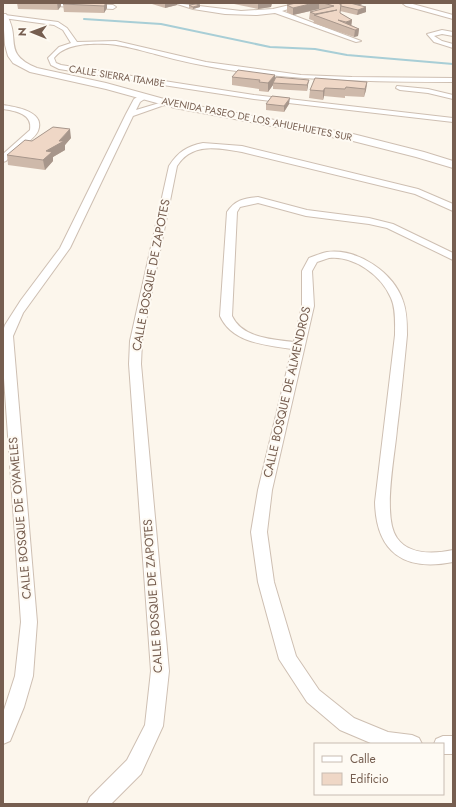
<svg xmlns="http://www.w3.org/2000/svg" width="456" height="807" font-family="Jost,sans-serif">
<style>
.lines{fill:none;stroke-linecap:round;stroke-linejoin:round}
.stream{stroke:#a8ced6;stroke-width:2}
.minor-casing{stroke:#cebfb2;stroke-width:2}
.tertiary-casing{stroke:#cebfb2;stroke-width:2}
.minor{fill:#fff;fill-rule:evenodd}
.tertiary{fill:#fff;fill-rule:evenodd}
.wall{fill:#ceb9aa}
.shaded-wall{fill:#a7968b}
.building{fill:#efd7c6;stroke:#a7968b}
.labels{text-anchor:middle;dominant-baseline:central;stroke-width:4;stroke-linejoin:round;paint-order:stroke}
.far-street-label{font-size:10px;fill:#765e50;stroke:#fefaf3}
.street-label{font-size:12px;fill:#765e50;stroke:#fefaf3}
</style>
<rect width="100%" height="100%" fill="#fcf6ec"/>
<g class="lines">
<polyline class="stream" points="84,19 161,24 270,47 315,49 347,55 453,64"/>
<defs>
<g id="minor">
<polygon points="33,3 113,5 116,7 113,9 36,5"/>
<polygon points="174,3 241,11 273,9 298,3 307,3 282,11 361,41 356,42 275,13 257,15 225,14 193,9"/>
<polygon points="402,3 409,3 453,15 453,19 406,6"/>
<path d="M5,15l53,7 9,6 10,14 39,-1 90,21 95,13 51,2 101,1v4c-75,0 -149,-1 -224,-12 -25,-4 -49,-9 -74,-16 -16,-4 -31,-9 -47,-10 -17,-1 -43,-1 -54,14l2,5 5,2 193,30 199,23v4l-199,-23 -195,-30 -8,-4 -3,-7 11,-11 12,-4 -8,-13 -9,-5 -51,-7v-2z"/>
<polygon points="442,30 453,32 453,36 442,34 434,36 442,41 453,44 453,48 434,42 427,34"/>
<polygon points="397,86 428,89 453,95 453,99 428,93 400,90 396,88"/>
<polygon points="142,94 149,96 140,102 136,110 166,101 170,103 133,116 70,248 23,313 13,336 37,622 33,676 24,707 10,741 3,744 3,713 15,676 21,622 3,364 3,331 5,325 21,300 60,248 126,114 134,99"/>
<path d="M3,105c12,2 43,6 35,26 -3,8 -25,23 -32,30l-3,1v-8l27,-24c3,-16 -14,-19 -27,-21z"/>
<path d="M203,143l39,3 176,43 35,15v7l-38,-17 -173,-42c-24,-4 -50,-10 -65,14l-35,175 -1,23 28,307 -6,55 -22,48 -30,30h-24l3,-7 37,-37 18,-35 6,-54 -22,-307 1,-23 39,-175c9,-14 18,-20 34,-23z"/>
<path d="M258,197l49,13 62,8 24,6 60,29v7l-66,-32 -18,-4 -63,-8 -48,-13 -18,4 -3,5 -5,104c10,22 40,23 62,26l8,-36v-35l7,-13c6,-2 12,-5 18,-6 31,-4 67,21 76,49 4,11 4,23 4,34 -3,31 -6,63 -10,94 -2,26 -15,88 0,109 12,17 37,16 56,12v12c-49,10 -77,-10 -78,-60l20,-167c0,-12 1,-26 -4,-37 -9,-22 -37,-43 -62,-40 -4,1 -8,3 -12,4l-5,9 2,35 -42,184 -5,42 7,50 22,74 23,34 35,28 34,14 24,3 7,3 3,6h-49l-33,-14 -33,-28 -28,-43 -21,-77 -7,-50 7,-42 34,-141c-26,-4 -60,-6 -72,-33l7,-104c8,-12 17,-14 31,-15z"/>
<polygon points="443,736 453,736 453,754 443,754 443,744 434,744 436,739"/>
</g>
<path id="tertiary" d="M3,14h3c16,25 -5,39 31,54l69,15 69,19 178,32 71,18 29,9v7l-37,-11 -63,-16 -178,-33 -69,-19 -76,-17 -17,-9 -5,-7 -3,-11z"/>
</defs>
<use href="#minor" class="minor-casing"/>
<use href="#tertiary" class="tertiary-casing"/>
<use href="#minor" class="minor"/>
<use href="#tertiary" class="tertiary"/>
</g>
<g class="wall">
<polygon points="17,3 61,3 61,6 58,10 18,9"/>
<polygon points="65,3 107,3 107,8 104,13 64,12 63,4"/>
<polygon points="152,3 177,3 177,5 165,8 152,4"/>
<polygon points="234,3 272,3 271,7 258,9 234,4"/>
<polygon points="296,3 365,3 359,5 366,12 357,15 340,11 340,13 352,20 351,25 359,29 358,36 354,37 313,23 314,21 309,19 310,12 321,10 319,9 293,15 287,12 287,5"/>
<polygon points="189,5 200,7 193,9 189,8"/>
<polygon points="275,75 275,79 308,85 307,91 273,89 273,85 268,92 259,91 259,89 232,85 232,77"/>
<polygon points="367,82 366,90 364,97 345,96 345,98 324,96 323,100 309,98 310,90"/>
<polygon points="266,104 289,104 284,112 266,110"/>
<polygon points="71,138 65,145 65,150 53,157 53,161 45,170 8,165 7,155 32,141"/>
</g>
<g class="shaded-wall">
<polygon points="57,3 61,3 61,6 58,10"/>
<polygon points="106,3 107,3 107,8 104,13 104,6"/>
<polygon points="165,3 177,3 177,5 165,8"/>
<polygon points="258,3 272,3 271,7 258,9"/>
<polygon points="314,3 319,3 319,9 293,15 293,8"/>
<polygon points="352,3 365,3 352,8"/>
<polygon points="200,5 200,7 193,9 193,7"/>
<polygon points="366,7 366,12 357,15 358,10"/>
<polygon points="352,20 351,28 345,26 346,22"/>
<polygon points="359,29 358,36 354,37 355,30"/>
<polygon points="275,75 275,83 273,83 273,85 268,92 268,83"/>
<polygon points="309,80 308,85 307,91 307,85"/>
<polygon points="367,82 366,90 364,97 365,89"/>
<polygon points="325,88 324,96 323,100 323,91"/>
<polygon points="290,98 289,104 284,112 284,106"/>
<polygon points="70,129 71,138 65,145 65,150 53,157 53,161 45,170 43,160 46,151 59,141"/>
</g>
<g class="building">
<polygon points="65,3 106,3 104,6 63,4"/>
<polygon points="296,3 314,3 293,8 287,5"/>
<polygon points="323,3 336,3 341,4 340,13 352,20 346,22 338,20 359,29 355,30 314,15 337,10 315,14 310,12 334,6"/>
<polygon points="336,3 350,3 366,7 358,10 341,6 341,4"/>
<polygon points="196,4 200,5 193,7 189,5"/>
<polygon points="238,70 275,75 268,83 259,82 260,80 232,77"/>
<polygon points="276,77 309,80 307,85 273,83"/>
<polygon points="315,78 367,82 365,89 346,87 345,89 325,88 323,91 310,90"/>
<polygon points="272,96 290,98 284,106 266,104"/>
<polygon points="53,127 70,129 59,141 64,141 46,151 52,152 43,160 7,155 25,140 32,141"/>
</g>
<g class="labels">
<g class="far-street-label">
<text transform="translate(117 76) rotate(9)">CALLE SIERRA ITAMBE</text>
<text transform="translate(257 119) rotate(11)">AVENIDA PASEO DE LOS AHUEHUETES SUR</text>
</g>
<g class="street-label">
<text transform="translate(151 275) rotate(-79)">CALLE BOSQUE DE ZAPOTES</text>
<text transform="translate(287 392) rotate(-77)">CALLE BOSQUE DE ALMENDROS</text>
<text transform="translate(20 518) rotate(-95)">CALLE BOSQUE DE OYAMELES</text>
<text transform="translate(153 596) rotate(-94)">CALLE BOSQUE DE ZAPOTES</text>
</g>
</g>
<rect width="456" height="807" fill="none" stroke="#765e50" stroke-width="8"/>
<rect x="314" y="743" width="130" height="52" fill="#fefaf3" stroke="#c8bcb2"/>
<rect x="322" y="756" width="20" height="6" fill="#ffffff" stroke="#c8bcb2"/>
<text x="350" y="763" font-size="12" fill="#765e50">Calle</text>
<rect x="322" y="773" width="20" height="12" fill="#efd7c6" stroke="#c8bcb2"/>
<text x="350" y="783" font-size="12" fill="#765e50">Edificio</text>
<g transform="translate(32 32) rotate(271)" stroke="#fefaf3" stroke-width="3" paint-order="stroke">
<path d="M0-3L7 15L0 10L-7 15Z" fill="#765e50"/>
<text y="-6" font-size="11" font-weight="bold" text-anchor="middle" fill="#765e50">N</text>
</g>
</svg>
